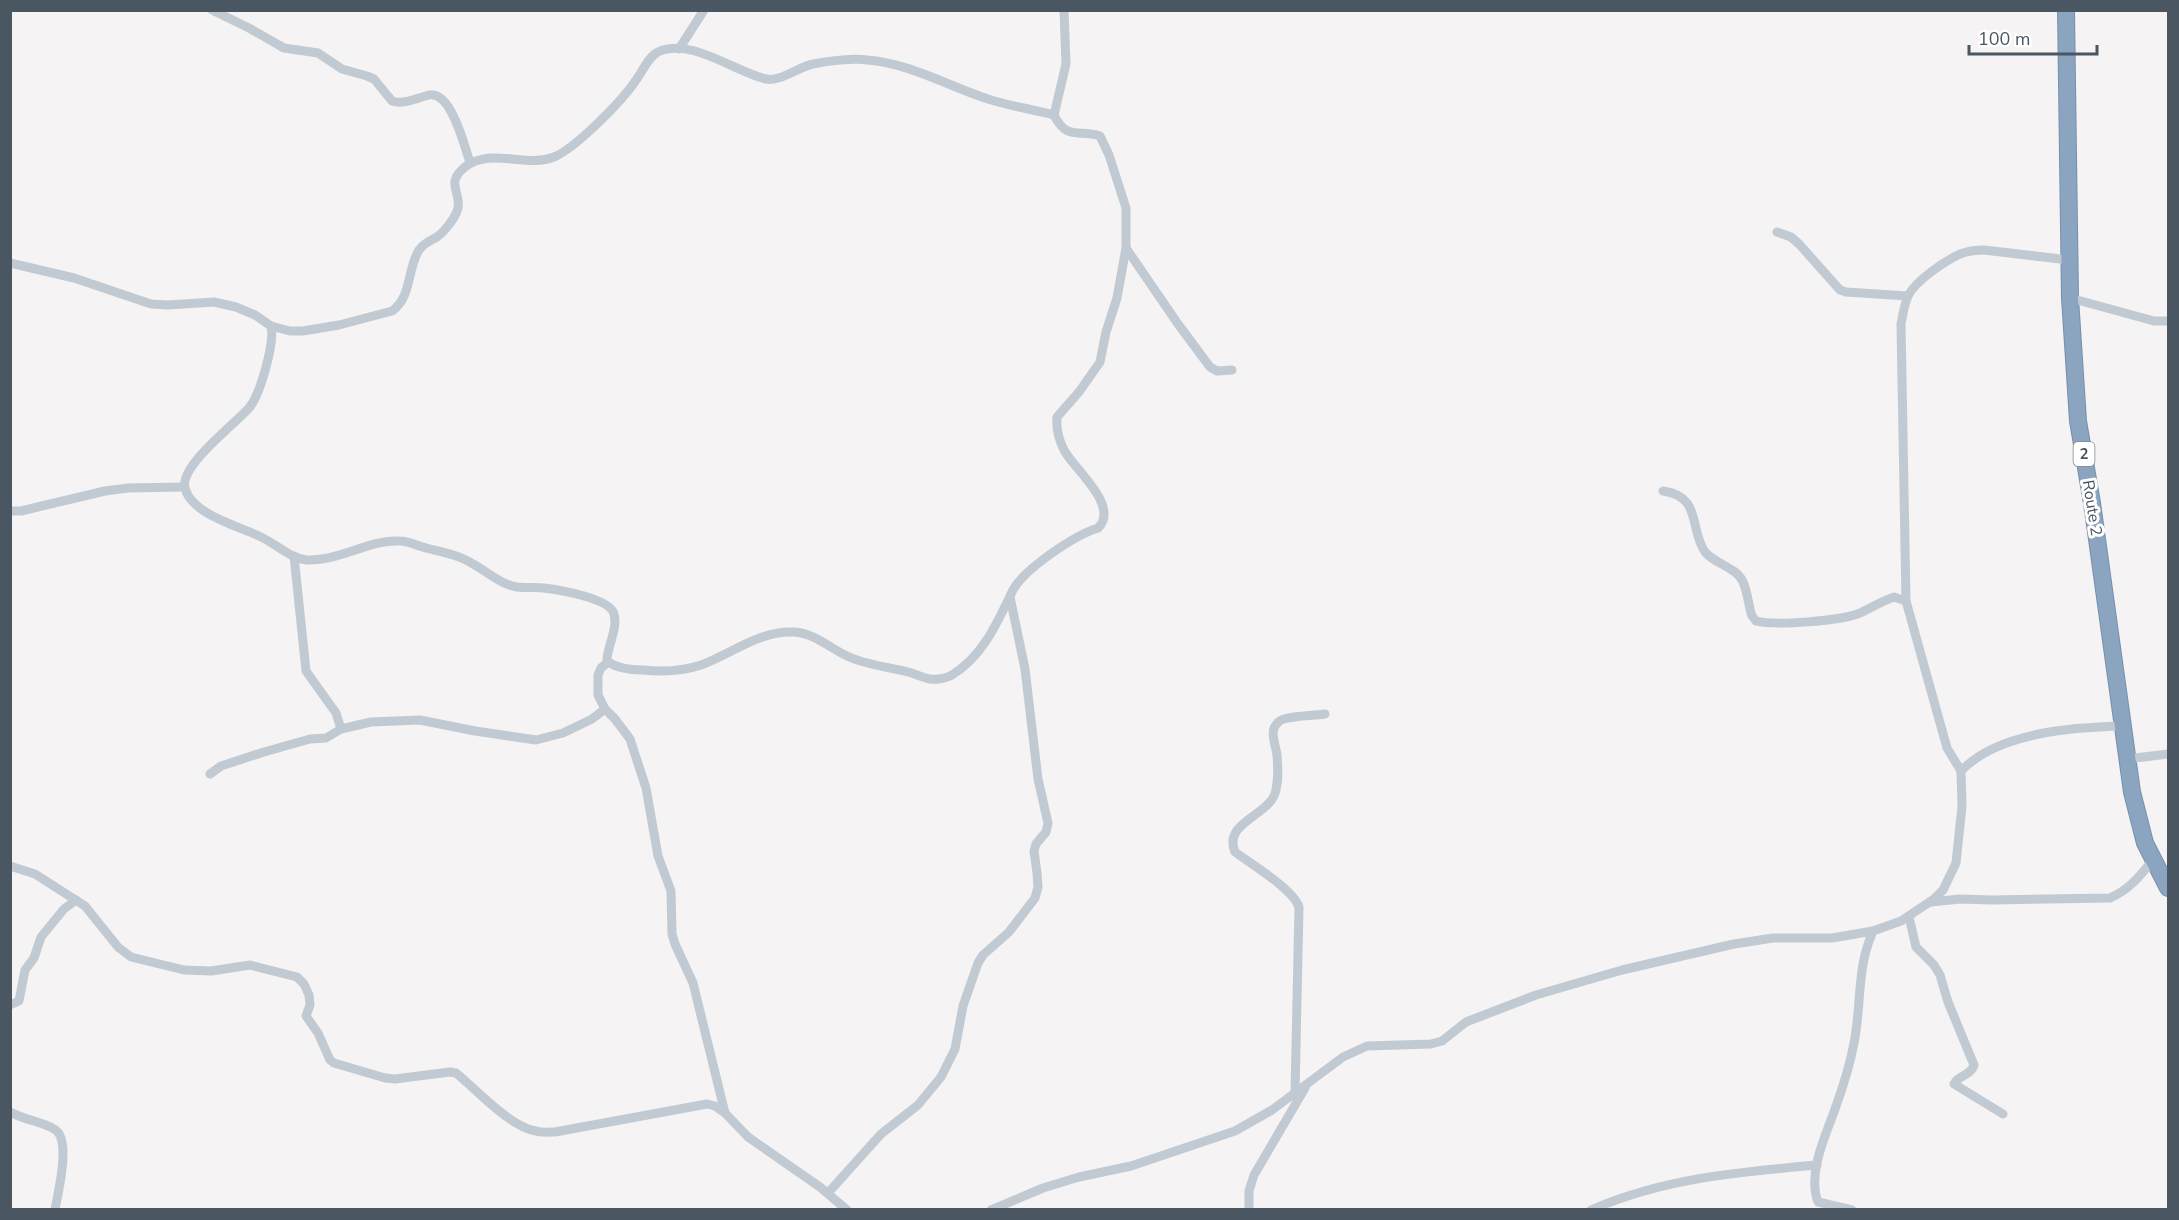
<svg xmlns="http://www.w3.org/2000/svg" width="2179" height="1220" font-family="'Nunito Sans',sans-serif">
<style>
.lines{fill:none;stroke-linecap:round;stroke-linejoin:round}
.highway-casing{stroke:#7690ad;stroke-width:18}
.street{stroke:#c1cad2;stroke-width:9}
.highway{stroke:#8ba5c1;stroke-width:16}
.labels{text-anchor:middle;dominant-baseline:central;stroke-width:6;stroke-linejoin:round;paint-order:stroke}
.shield{fill:#fff;stroke:#808990;stroke-width:1.5}
.shield-label{font-size:15px;font-weight:bold;fill:#4a5661}
.street-label{font-size:16px;fill:#4a5661;stroke:#fff}
</style>
<rect width="100%" height="100%" fill="#f5f3f3"/>
<g class="lines">
<defs>
<polyline id="highway" points="2066,10 2070,298 2078,421 2092,503 2132,792 2145,843 2168,888"/>
</defs>
<use href="#highway" class="highway-casing"/>
<g class="street">
<path d="M212,10l37,18 35,20 34,5 24,16 25,7 7,3 18,22c12,4 25,-3 37,-6 22,-5 36,52 41,68"/>
<polyline points="679,49 704,10"/>
<polyline points="1777,232 1791,237 1799,244 1840,290 1846,292 1908,296"/>
<polyline points="1126,248 1178,324 1210,367 1217,371 1232,370"/>
<path d="M10,263l64,15 77,26 17,1 46,-3 22,5 19,8 16,11 19,5h13l36,-6 53,-14c20,-14 15,-42 27,-61 5,-7 11,-9 18,-13 8,-6 19,-20 21,-29 3,-17 -13,-25 7,-41 25,-20 61,1 89,-10 22,-9 69,-57 82,-77 7,-9 12,-23 22,-28 34,-15 76,20 108,27 15,3 32,-12 47,-15 14,-3 40,-6 54,-4 42,3 81,26 121,39 21,7 44,10 66,16"/>
<polyline points="2070,298 2154,321 2168,321"/>
<path d="M271,326c4,17 -11,69 -22,82 -13,15 -70,58 -64,80 6,26 53,38 74,48 16,7 30,22 48,24 33,1 64,-21 93,-19 9,0 17,5 26,7 16,4 33,7 47,16 15,8 27,20 44,23 9,1 19,0 27,1 15,2 66,10 70,26 4,14 -6,31 -7,45l1,3c9,6 24,8 35,8 19,2 40,1 58,-5 30,-11 59,-35 93,-33 20,1 36,16 53,24 19,9 41,11 61,16 8,2 15,6 22,7 7,1 16,-1 22,-4 31,-19 45,-52 60,-83 10,-22 63,-57 86,-64 23,-22 -26,-61 -34,-78 -5,-10 -8,-22 -7,-33l22,-25 21,-30 6,-30 11,-34 9,-50v-40l-17,-53 -9,-19c-22,-7 -33,5 -46,-21l12,-51 -2,-54"/>
<path d="M1663,491c39,5 26,38 42,61 10,12 30,15 37,28 6,11 6,25 10,36l4,5c20,5 84,0 104,-8 11,-5 22,-12 34,-16l12,4"/>
<polyline points="10,511 21,511 105,491 128,488 184,487"/>
<polyline points="294,556 306,671 336,713 341,729"/>
<polyline points="608,662 601,668 598,675 598,695 605,709 615,719 630,739 646,788 658,856 671,891 672,934 675,944 693,983 725,1113"/>
<polyline points="2127,759 2168,754"/>
<path d="M1961,771l-14,-23 -41,-147 -5,-277c2,-9 3,-19 7,-28 7,-15 37,-35 52,-42 8,-3 16,-4 24,-4l85,10"/>
<polyline points="210,774 221,766 264,752 310,739 326,738 341,729 371,722 420,720 475,731 536,740 563,733 592,719 605,709"/>
<path d="M10,866l25,8 50,32 33,41 13,10 53,13 27,1 39,-6 47,12 7,7 5,11 1,10 -4,11 12,17 12,27 4,3 51,15 10,1 55,-7 6,1c21,17 54,54 80,58 6,2 13,1 19,1l152,-28 8,2 10,7 23,24 72,50 27,23"/>
<path d="M1931,902l29,-3 32,1 118,-2c19,-8 30,-22 43,-38"/>
<path d="M1909,917l7,30 18,18 6,10 8,27 26,63c-3,11 -16,10 -20,19l49,30"/>
<polyline points="10,1005 19,1001 25,970 34,958 41,937 64,909 76,900"/>
<path d="M1295,1093l4,-186c-6,-18 -48,-43 -64,-55 -12,-28 30,-36 39,-56 5,-12 4,-28 3,-41 -1,-8 -6,-20 -3,-27 2,-4 6,-8 10,-9 13,-4 28,-3 41,-5"/>
<path d="M10,1112c14,8 31,9 44,17 18,9 4,63 1,81"/>
<polyline points="828,1193 881,1134 918,1105 941,1077 955,1049 963,1006 978,963 983,955 1009,932 1035,898 1038,887 1037,873 1034,851 1036,844 1046,832 1048,823 1038,779 1025,669 1010,597"/>
<path d="M991,1210l52,-22 36,-11 52,-11 104,-35 37,-21 71,-53 24,-11 64,-2 11,-3 24,-19 70,-27 86,-25 112,-26 39,-6h59l41,-7 28,-10 33,-22 9,-9 13,-27 6,-57 -1,-35c37,-39 113,-44 163,-45"/>
<polyline points="1249,1210 1249,1191 1254,1175 1305,1088"/>
<path d="M1591,1210c73,-32 148,-38 226,-45"/>
<path d="M1852,1210l-34,-8c-11,-29 8,-67 17,-93 8,-22 15,-44 19,-66 8,-40 2,-73 19,-112"/>
</g>
<use href="#highway" class="highway"/>
</g>
<g class="labels">
<rect class="shield" x="2073.5" y="442" width="21" height="24" rx="4.5"/>
<g class="shield-label">
<text x="2084" y="454">2</text>
</g>
<g class="street-label">
<text transform="translate(2092 508) rotate(81)">Route 2</text>
</g>
</g>
<rect width="2179" height="1220" fill="none" stroke="#4a5661" stroke-width="24"/>
<path d="M1969 45v9h128v-9" fill="none" stroke="#4a5661" stroke-width="3"/>
<text x="1978" y="45" font-size="18" fill="#4a5661" stroke="#ffffff" stroke-width="4.5" paint-order="stroke">100 m</text>
</svg>
